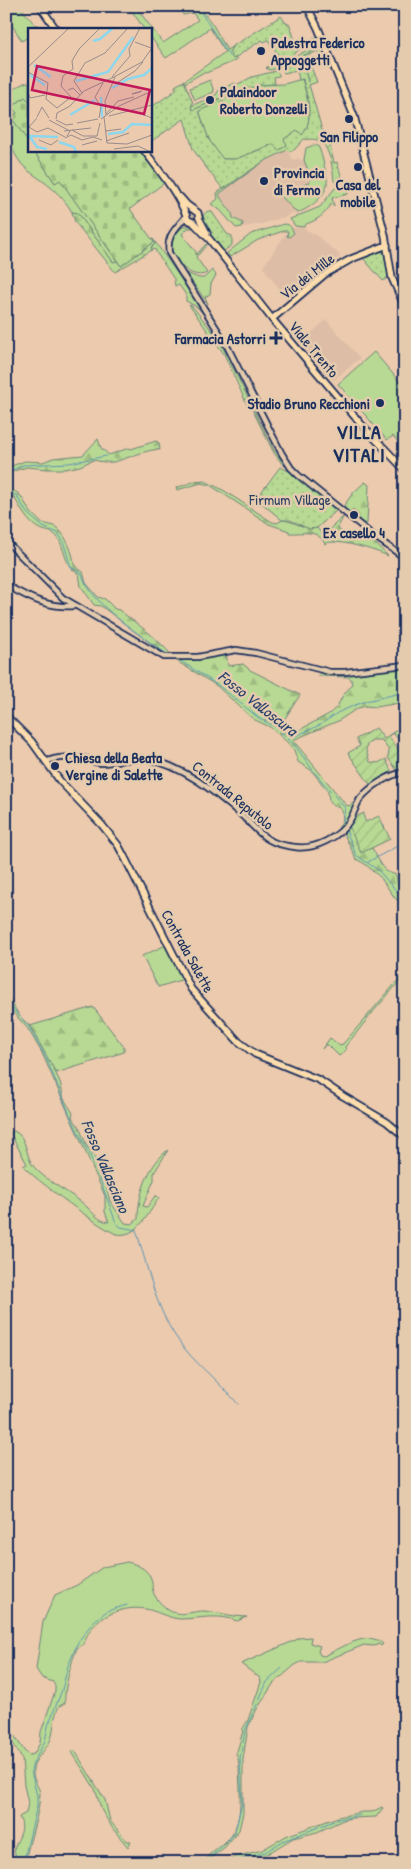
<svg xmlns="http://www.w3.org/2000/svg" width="411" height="1869" font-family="'Patrick Hand',sans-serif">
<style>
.built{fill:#debda7}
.grass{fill:#b8d993;stroke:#6a8478}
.forest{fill:url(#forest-firs);stroke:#6a8478}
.cemetery{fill:url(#cemetery-stones);stroke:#6a8478}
.park{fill:url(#park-dots);stroke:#6a8478}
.garden{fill:url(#garden-furrows);stroke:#6a8478}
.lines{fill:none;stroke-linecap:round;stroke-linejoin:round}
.stream{stroke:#5f94b4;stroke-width:1}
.minor-casing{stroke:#1b2f5e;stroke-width:8}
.major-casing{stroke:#1b2f5e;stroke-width:9}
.minor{stroke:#e5cbad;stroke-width:4.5}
.major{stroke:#fcdcac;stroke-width:5.5}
.poi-dot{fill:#1b2f5e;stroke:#e5cbad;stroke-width:2}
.labels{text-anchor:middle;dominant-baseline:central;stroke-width:5;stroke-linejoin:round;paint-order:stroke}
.poi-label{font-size:15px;font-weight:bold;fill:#1b2f5e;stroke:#e5cbad;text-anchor:start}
.street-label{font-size:15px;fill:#1b2f5e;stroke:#e5cbad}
.park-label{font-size:15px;fill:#2b4063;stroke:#e5cbad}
.water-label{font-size:16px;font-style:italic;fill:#26406c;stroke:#e5cbad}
.district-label{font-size:20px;font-weight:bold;letter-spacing:1px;fill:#1b2f5e;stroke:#e5cbad}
.inset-river{fill:none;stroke:#8dd7ee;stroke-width:2.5}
.inset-road{fill:none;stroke:#988c8d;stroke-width:1}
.view{fill:#c2185b;fill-opacity:0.15;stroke:#c2185b;stroke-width:2.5}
.inset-edge{fill:none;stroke:#1b2f5e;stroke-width:2.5}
</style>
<defs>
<pattern id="forest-firs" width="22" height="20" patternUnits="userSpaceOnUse" patternTransform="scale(1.25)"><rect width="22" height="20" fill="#b8d993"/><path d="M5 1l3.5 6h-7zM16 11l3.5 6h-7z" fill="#9ebb81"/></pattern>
<pattern id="cemetery-stones" width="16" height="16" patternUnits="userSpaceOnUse" patternTransform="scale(1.25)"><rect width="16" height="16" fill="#b8d993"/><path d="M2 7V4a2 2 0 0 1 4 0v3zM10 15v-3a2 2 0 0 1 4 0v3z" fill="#9ebb81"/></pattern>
<pattern id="park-dots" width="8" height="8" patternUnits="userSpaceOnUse" patternTransform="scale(1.25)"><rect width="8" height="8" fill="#b8d993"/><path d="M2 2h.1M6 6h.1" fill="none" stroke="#9ebb81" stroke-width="1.8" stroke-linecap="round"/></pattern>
<pattern id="garden-furrows" width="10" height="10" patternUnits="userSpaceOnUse" patternTransform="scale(1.25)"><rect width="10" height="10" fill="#b8d993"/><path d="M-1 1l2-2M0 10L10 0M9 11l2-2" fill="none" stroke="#9ebb81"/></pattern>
</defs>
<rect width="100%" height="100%" fill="#eccaad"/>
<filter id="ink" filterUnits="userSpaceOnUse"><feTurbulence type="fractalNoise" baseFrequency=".02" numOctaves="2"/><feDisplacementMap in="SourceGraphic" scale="10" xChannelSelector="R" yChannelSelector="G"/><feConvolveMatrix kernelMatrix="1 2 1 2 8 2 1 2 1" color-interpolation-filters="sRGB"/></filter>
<g filter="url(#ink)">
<g class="built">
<polygon points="314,145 318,146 320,151 327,184 325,190 313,204 305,210 295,214 290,213 288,216 261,224 238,228 234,227 220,210 211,204 220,198 220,193 266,160 287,150 293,160 299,158 301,161 305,157 306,148"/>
<polygon points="301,227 316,235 341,256 324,268 287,299 263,267 289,229"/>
<polygon points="326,320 360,358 334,380 301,342"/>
</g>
<g class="grass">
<polygon points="7,6 26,6 22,9 35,25 39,25 41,29 29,29 29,36 22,41 12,25"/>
<polygon points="125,6 135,6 163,43 198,20 193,13 183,15 179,6 202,6 203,12 213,25 227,50 233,46 229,52 234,59 236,58 237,60 206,73 204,72 185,83 181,83 225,52 210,28 166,58 150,36 150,29 144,29 134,14"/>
<path d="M302,79c5,18 13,41 0,57l-18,3 4,6 -10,6 -5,-7 -37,15h-13c-14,-12 -18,-31 -24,-49l59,-25 26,-1z"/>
<polygon points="210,80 214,92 195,100 190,88"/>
<path d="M29,82v19l-4,-4 -12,9 4,7 -5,4 17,26v7h4l22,33 5,-4 57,82 -4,1 -35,-49 -6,-1c-10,-18 -26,-29 -42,-40 -25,-20 -24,-50 -24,-79l18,-10z"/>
<polygon points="235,83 238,91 193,110 191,106 216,95 219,90"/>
<path d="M314,145l4,1c3,5 4,12 6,18 1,6 4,14 3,20 -2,13 -18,25 -30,29l-16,-17 -5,-7 17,1 17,-8 1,-4 -7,-18 2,-12z"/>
<path d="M266,160l-47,34c3,9 14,16 14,24l10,5 -1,4 -6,1 -16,-18 -9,-6 7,-5 -1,-6 6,-4z"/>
<path d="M346,185l2,9 -16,4 2,8 -3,-2c-5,10 -15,17 -25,20l-2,3 -9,-1 -5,-7 30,-12 15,-19z"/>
<path d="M284,224c7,0 7,4 10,9l-5,4 -2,-1 1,-5h-5l-25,9 -28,17 -3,-4 24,-19z"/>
<path d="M184,226h6l3,2h-5l-6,6 14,18v3l10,-11 1,1 -11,12 11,16c-13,7 -31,-8 -35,-21 -1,-5 0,-11 1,-16z"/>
<polygon points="152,239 153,239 201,307 207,318 197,307 186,301 186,295 179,285 175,286 174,279 156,252 156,250 152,249 151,248 155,244"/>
<polygon points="212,270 216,275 211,284 210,294 205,297 208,304 186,273 199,278 204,278"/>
<polygon points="189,305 192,306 218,338 274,450 286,466 283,465 274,453 251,407 248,407 224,354"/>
<polygon points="374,352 405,388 405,448 401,451 398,447 401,445 393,436 387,440 338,384"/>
<polygon points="166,945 184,979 158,987 142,956"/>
<polygon points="405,970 405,975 373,1012 345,1047 346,1050 339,1056 328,1045 325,1045 322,1049 330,1038 339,1045 343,1044 401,977"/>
<path d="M6,993l14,24 10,9 18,31 12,25 4,17 9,14 -1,4 7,10 8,19 7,10 12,28 4,17 15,22 7,1 6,-5c0,-24 10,-54 30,-69l-14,23v7l-11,26 4,1 8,-11h2l2,2c-8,11 -17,30 -30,35 -3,1 -9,2 -12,1 -10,-1 -86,-58 -94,-68l4,-2 -17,-31 4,-2c14,6 11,26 20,36 15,17 37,25 53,40 7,7 12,14 22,15l-4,-10v-16l-63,-143 -14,-24 -22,-25z"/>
<path d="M127,1562c11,2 24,9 25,21 1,5 -1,2 1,8 1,6 9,14 14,18 12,9 24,2 37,2 15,1 28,6 43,6l-10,4c-18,-8 -39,-2 -57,-2 -11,-1 -20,-6 -30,-9 -25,-7 -60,7 -66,34l-7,4c-5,11 -14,44 -12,55l-6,3c-6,12 -5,24 -8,33 -4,10 -14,17 -17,26 -5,13 7,23 6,29 -1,22 -10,43 -14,64l-2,5h-7l-3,-14c4,-12 12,-19 5,-32l7,-4 2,-10 -4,-18 -2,-26 -16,-28v-8l19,29 4,3 5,-1 6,-11 1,-11 14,-41v-5l-2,-4 -11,-4 -6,-9 7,-47 12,-27 22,-10 26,-18z"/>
<path d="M311,1637l-1,6 10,3 -2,5 2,4 4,1c16,-7 44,-27 59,-12l-2,2 -2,-2 -5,2 -10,-1 -42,17h-21l-6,3 -22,19 -16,25 -9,18 -5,32v54l-4,17 -14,17 -15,12 -2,4h-3c1,-9 12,-14 19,-20 4,-3 6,-7 9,-11 11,-17 6,-48 6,-67l-1,-7 -2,-3 7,-24 -1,-1 6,-10 13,-38 -1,-4 -19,-14 57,-25v-1z"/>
<polygon points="75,1751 105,1800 110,1821 127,1841 131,1841 128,1847 113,1829 102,1811 95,1789 72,1752"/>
<polygon points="382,1807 383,1808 376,1817 351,1818 343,1820 317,1832 293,1838 267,1854 233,1863 224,1863 235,1857 262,1850 286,1836 338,1817 363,1812 372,1812"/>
</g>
<g class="forest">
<polygon points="72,212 78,213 113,262 117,261 121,266 154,242 155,244 151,247 152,250 115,272 75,222"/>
<path d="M98,439l3,9 8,7 20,-7 2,1 25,-8 3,2 1,7c-8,-3 -36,10 -47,12 -8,1 -13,-1 -20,-2l-13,6 -15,3h-18l-20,-2 -17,5 -4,4v-8l19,-7 18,1 10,-4 30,-3z"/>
<path d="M205,481l18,9 49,32 5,1 5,-3c13,1 22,10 35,8l6,7 21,-19 -6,11 1,3 14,9 22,4 13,13c-10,-5 -55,-19 -63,-12 -8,-16 -22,-10 -36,-11v-2l-20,-7 -59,-39 -9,-2 -24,7 -1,-2 17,-6z"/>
<polygon points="365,482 369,485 367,523 366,525 357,518 359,516 353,509 350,513 343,507 353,493"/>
<path d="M6,490c16,0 16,10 24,21 3,5 8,7 11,12 6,1 12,2 16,5 9,7 17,27 17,37l9,7 3,11 12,14 7,2 10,10 4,1c18,14 38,27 53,46l-3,1 -68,-51 -7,-1 -13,-19 -2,-12c-15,-7 -13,-23 -21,-36 -5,-8 -13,-6 -20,-10 -11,-6 -18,-21 -24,-31l-8,-1z"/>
<polygon points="226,653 228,666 243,664 250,670 300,695 280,726 287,735 290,735 329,714 337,707 343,695 352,685 351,679 349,677 318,676 321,672 330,673 405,667 405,702 376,707 366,706 358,708 338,721 293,740 346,805 349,806 357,800 349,819 337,831 343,819 342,811 340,808 332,805 329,800 328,792 320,781 311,770 298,762 294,750 286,741 270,727 253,719 217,686 175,660 204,658"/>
<polygon points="349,826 361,852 372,848 385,871 396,875 398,885 403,888 405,907 395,898 380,877 365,864 356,859 344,834 344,831"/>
<polygon points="93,1007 124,1047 124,1052 56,1073 30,1026"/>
</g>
<g class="cemetery">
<polygon points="25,97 29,101 29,143 11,117 17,113 12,107"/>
<polygon points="33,150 139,150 164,183 130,209 154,242 121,266 60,180 55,183"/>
</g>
<g class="park">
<path d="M281,16l4,6 5,3 7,22 23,-11 -1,4c-7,4 -17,7 -23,12 -11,11 -10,15 -27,18l-3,-2 14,-11 -12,-17 -4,2 -2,-2 -29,19 -4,-7 4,-6z"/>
<path d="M319,44l5,2 -26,12 4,10 2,-1 20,70h4l6,26 3,-1 6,20 -7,1 -2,-2c-1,-11 -4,-35 -15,-40 -5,-3 -10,-1 -15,-2l-10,11 -5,2 -2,-2 -24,12 -40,27 -22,-28 -8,-12 -9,-30 -34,23v-34l26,-18 -1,-4 9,-5 9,22 -2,3 2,4 45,-19 -2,-6 16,-8 24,-6 3,3v2l-5,1 1,7 -17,1 -59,26 10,29 14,19h13l38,-15 4,7 9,-6 -3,-6 13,-9 5,5c13,-15 5,-38 1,-56l-4,1 -2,-10 -13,3 -1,-3 10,-8 5,-7z"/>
<path d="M208,211l4,1 15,22 5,2v9l-8,6c-6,-9 -31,-33 -16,-40z"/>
<polygon points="385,250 390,276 383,281 363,258"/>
<polygon points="280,467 291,472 337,510 317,528 309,529 290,520 282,520 258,500 257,498"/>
</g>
<g class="garden">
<polygon points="325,46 327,52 320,56 317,51 306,57 309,64 311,64 311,67 317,82 309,85 304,67 302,68 298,58"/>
<polygon points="403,725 405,735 397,738 393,733 388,736 401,753 405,751 405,768 397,770 388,758 389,751 382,740 372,740 367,745 366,751 370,762 378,763 386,759 391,771 371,786 348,753 360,746 356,739 376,728 384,739"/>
<polygon points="364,813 364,818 366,822 379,816 390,839 361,853 349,826 353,818"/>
</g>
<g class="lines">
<g class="stream">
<polyline points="197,6 229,56"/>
<polyline points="6,473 23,465 69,463 106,456"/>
<path d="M6,493l10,2 11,18 16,14 15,6 5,8 8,26 10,6c12,34 58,61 86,81"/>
<polyline points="179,660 218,685 260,719 276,727 296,747 315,773 345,808 343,822"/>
<polyline points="289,739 320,725 337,713 353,706 366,701 405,692"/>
<polyline points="346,830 356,855 378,870 400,895 405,898"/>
<polyline points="368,862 405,842"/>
<path d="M6,1001l23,26 17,31 24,57 26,53 20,55 5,4 15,3c12,37 18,74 40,107 17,26 42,43 62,67"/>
<polyline points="23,1863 37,1806 37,1796 31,1771 33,1763 45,1741 48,1726 62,1690 68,1666 78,1642 93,1622 107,1611 127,1605"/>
<polyline points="207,1863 208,1859 228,1841 235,1831 242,1803 240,1758 245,1731 267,1682 283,1667"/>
<polyline points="228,1863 265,1852 283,1841 339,1819 360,1815"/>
</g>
<defs>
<g id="minor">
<path d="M186,216c-10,13 -20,19 -17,37l56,89 57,112 9,14 7,7 77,62 30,21"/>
<polyline points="6,541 63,598 164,657 198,657 236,650 256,653 330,672 345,672 405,665"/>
<path d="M6,585c23,13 42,23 68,21"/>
<path d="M46,762c10,-6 30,-5 41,-3 5,2 10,4 15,4 16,0 27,-7 45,-4 36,7 65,31 91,53 22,19 25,32 57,35 20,3 45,-10 55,-27 4,-7 6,-14 10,-21 11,-13 28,-24 45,-27"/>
</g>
<g id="major">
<polyline points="40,6 56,29"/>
<polyline points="307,6 318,28 354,116 385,235 392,278 405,307"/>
<path d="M144,150c16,22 35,44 44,70l5,2 17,18 62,79 89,105 44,46"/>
<polyline points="180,197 187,205 198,213 199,218 207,233"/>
<polyline points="272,319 325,274 351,259 387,245"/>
<polyline points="6,716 32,742 60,781 102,825 118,845 124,856 191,989 238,1041 255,1054 319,1080 343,1096 387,1122 405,1137"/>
</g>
</defs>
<use href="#minor" class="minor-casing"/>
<use href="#major" class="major-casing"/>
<use href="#minor" class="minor"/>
<use href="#major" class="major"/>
</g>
</g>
<g class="poi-dot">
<circle cx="261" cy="51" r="5"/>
<circle cx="210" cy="100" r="5"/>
<circle cx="349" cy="119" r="5"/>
<circle cx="358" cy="167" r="5"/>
<circle cx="264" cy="181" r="5"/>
<path d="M273.5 330.5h5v5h5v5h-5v5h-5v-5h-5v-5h5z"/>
<circle cx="380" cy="403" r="5"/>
<circle cx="354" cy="515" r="5"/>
<circle cx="55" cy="766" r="5"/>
</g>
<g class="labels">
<g class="poi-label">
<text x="271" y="42">Palestra Federico<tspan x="271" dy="17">Appoggetti</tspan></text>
<text x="220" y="91">Palaindoor<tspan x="220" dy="17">Roberto Donzelli</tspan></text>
<text x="349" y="136" text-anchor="middle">San Filippo</text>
<text x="274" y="172">Provincia<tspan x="274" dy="17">di Fermo</tspan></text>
<text x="358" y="184" text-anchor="middle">Casa del<tspan x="358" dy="17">mobile</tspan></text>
<text x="266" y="338" text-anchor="end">Farmacia Astorri</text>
<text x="370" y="403" text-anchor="end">Stadio Bruno Recchioni</text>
<text x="354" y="532" text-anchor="middle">Ex casello 4</text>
<text x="65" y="757">Chiesa della Beata<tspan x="65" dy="17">Vergine di Salette</tspan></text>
</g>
<g class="street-label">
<text transform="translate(307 276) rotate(-38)">Via dei Mille</text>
<text transform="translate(314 349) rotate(50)">Viale Trento</text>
<text transform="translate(233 795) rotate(39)">Contrada Reputolo</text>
<text transform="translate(188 951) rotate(61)">Contrada Salette</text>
</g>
<g class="park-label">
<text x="290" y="499">Firmum Village</text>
</g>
<g class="water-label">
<text transform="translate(258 703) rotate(38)">Fosso Valloscura</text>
<text transform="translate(106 1166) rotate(67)">Fosso Vallasciano</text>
</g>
<g class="district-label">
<text x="359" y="431">VILLA<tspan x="359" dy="23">VITALI</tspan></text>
</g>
</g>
<g transform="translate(28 28)">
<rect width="124" height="124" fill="#eccaad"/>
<path class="inset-river" d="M65,13l7,-2 13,-11M6,37l17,12M2,47l15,10M48,53l32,-9 25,-35M84,60l16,-9 16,-4 8,-7M73,69l1,20M42,87l25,-15M0,106l9,13 10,2M80,106l15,-2 9,-8 20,1M3,108l27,1M31,114l15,5 2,5"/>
<path class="inset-road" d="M107,14l16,6M0,39l41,-39M0,44l20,11 -2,16 11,9M84,49l18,-21 -1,-7 11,-21M84,50l30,-16 10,-14M87,56l20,-13 8,-9M40,62l5,-2 7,7M112,64l-8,2 10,-3M0,65l2,5 15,-3M54,65l-8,-12 11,-18 20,-10 23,-25M29,80l14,-11 -10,-11 2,-10 10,-7 -1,-8 7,-12 21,-21M103,82l21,8M78,86l12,-13 16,-4M78,87l-1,-14 10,-24M81,88l43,-11M9,89l5,-10 7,11M76,89l3,26 20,1M9,90l-8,9 8,5 11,-4 17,9M71,90l2,-11 -6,-10 8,-14M28,91l1,-6 13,-7 14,-15 28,-13M73,91l18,-13 33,-15M21,92l21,11 -3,5M28,92l10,5 7,-1M49,95l21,-4M44,102l11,6h14l3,-13M36,103l27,-3M77,103l16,-2M37,110l6,-3 11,5 11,-3 9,3M11,112l12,5 7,-5M78,113l23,-8M99,116l25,-9M54,117l15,-4M86,121l24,-3 13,6"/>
<path class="view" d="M9,38l113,24 -6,24 -112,-24z"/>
<rect width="124" height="124" class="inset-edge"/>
</g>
<rect width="411" height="1869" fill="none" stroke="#e5cbad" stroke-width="25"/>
<rect x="12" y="12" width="386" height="1844" fill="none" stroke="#1b2f5e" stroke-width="2" filter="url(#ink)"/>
</svg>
